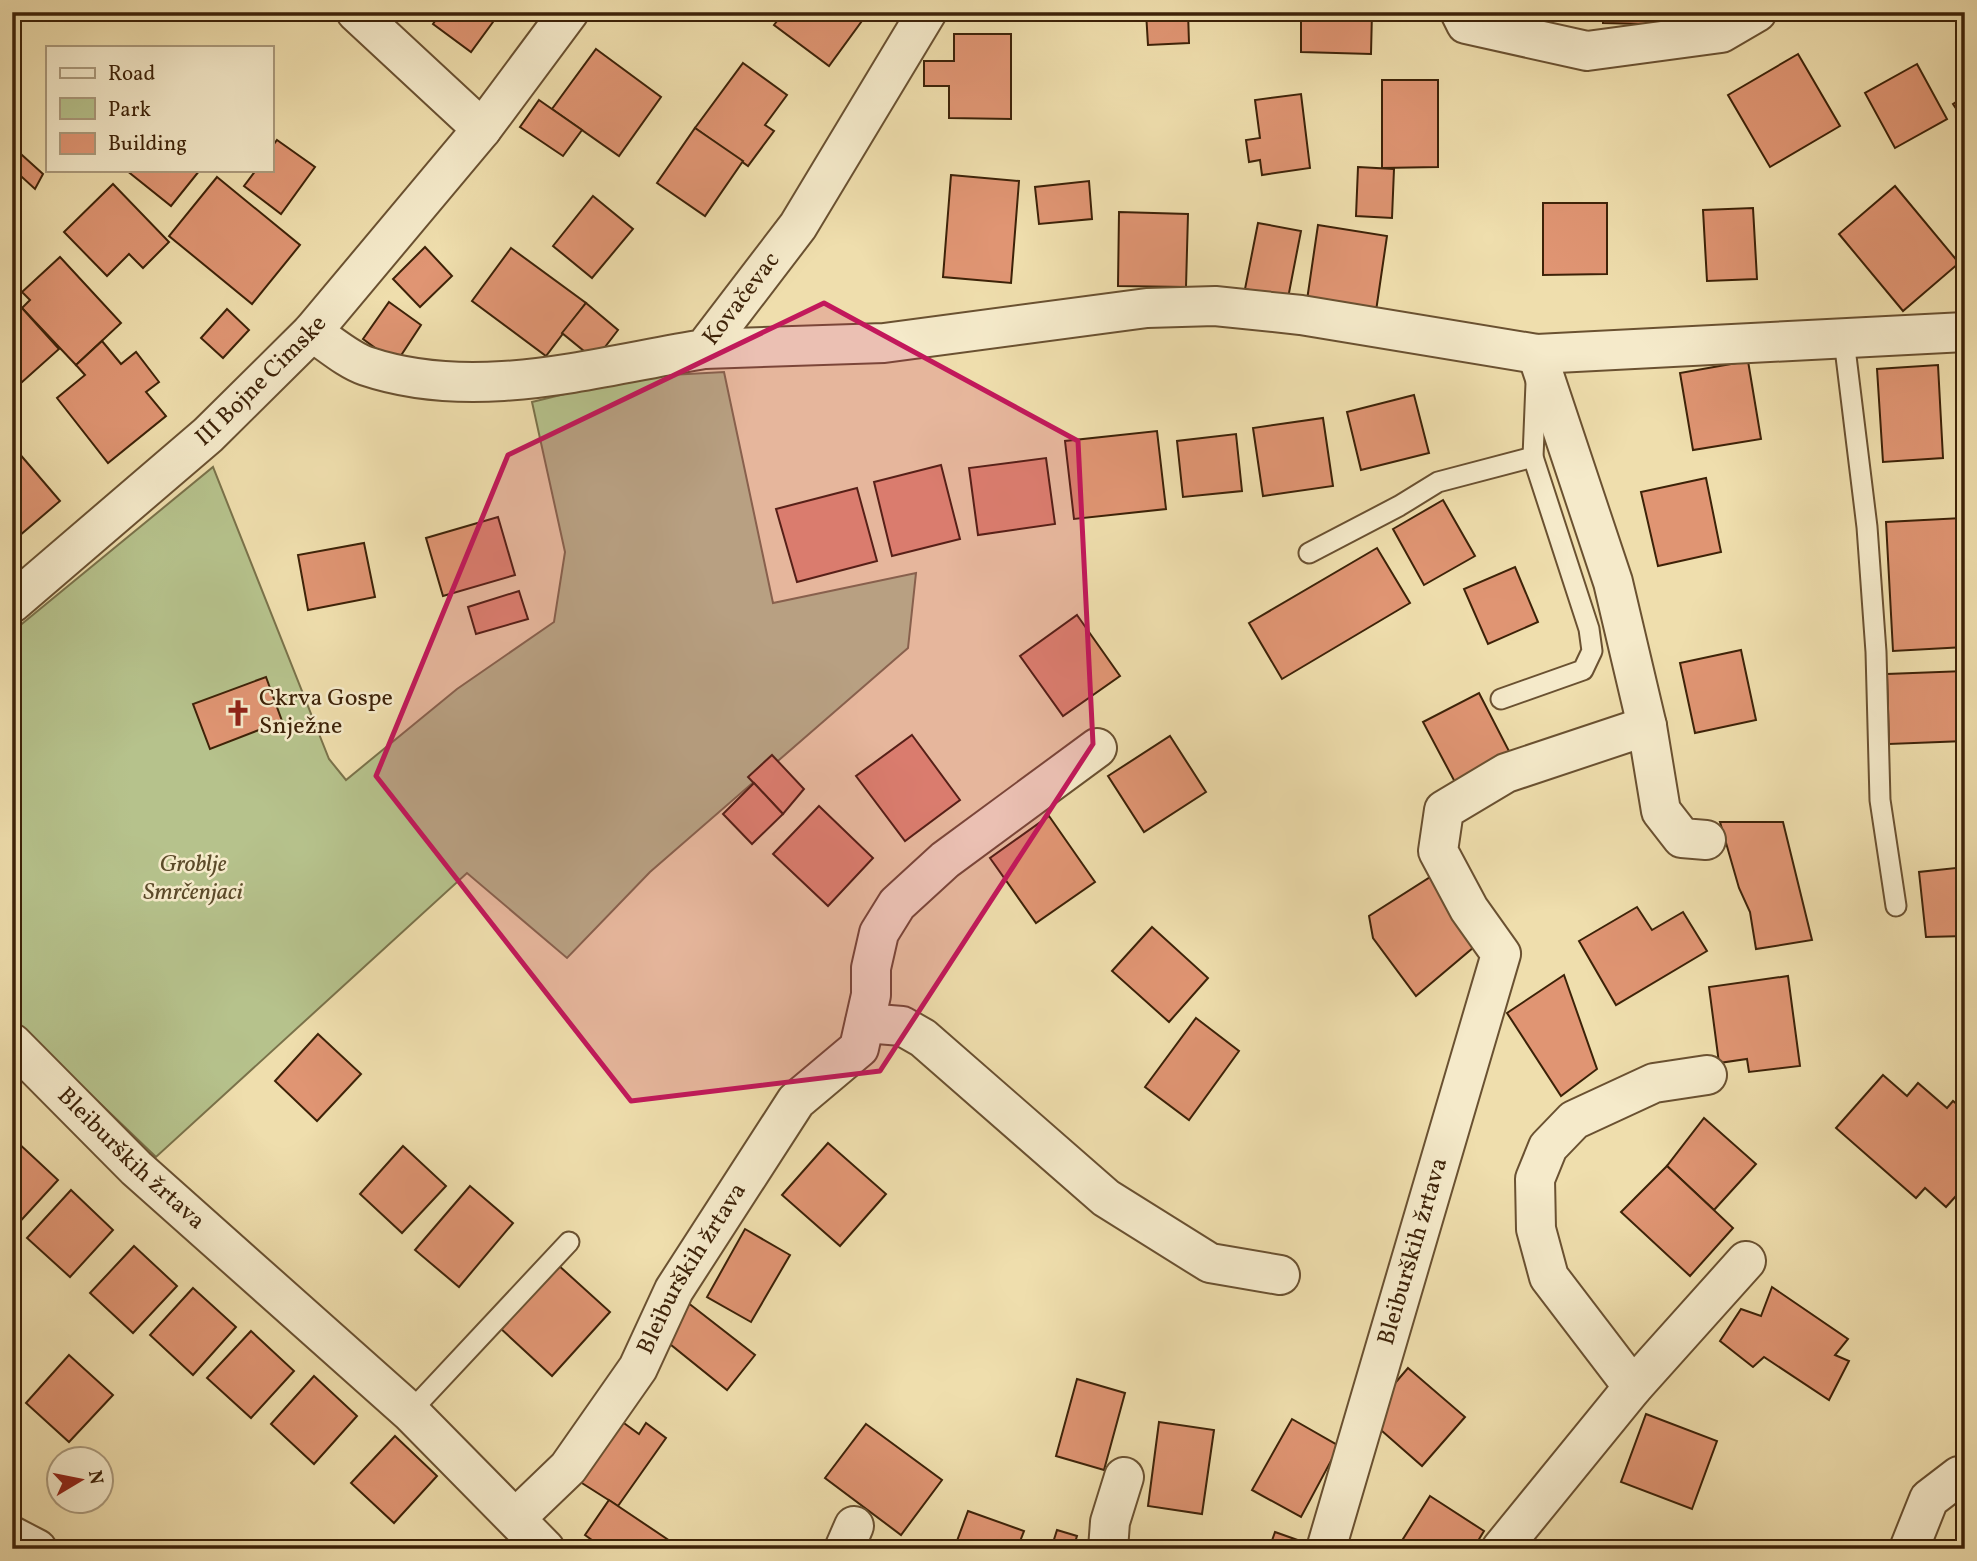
<svg xmlns="http://www.w3.org/2000/svg" width="1977" height="1561" font-family="Vollkorn,serif">
<style>
.green{fill:#b6c28c;stroke:#7a724a;stroke-width:2}
.building{fill:#e09573;stroke:#3d2208;stroke-width:2}
.lines{fill:none;stroke-linecap:round;stroke-linejoin:round}
.service-casing{stroke:#6a5131;stroke-width:23}
.minor-casing{stroke:#6a5131;stroke-width:42}
.tertiary-casing{stroke:#6a5131;stroke-width:42}
.service{stroke:#f5eaca;stroke-width:19}
.minor{stroke:#f5eaca;stroke-width:38}
.tertiary{stroke:#f5eaca;stroke-width:38}
.marked{fill:#c2185b;fill-opacity:0.2;stroke:#c2185b;stroke-width:5;stroke-linejoin:round}
.labels{text-anchor:middle;dominant-baseline:central;stroke-width:5;stroke-linejoin:round;paint-order:stroke}
.street-label{font-size:24px;fill:#3d2208;stroke:#f5eaca}
.poi-label{font-size:24px;fill:#3d2208;stroke:#f5eaca;text-anchor:start}
.park-label{font-size:24px;font-style:italic;fill:#5b4a29;stroke:#f5eaca}
</style>
<rect width="100%" height="100%" fill="#efdead"/>
<filter id="stains"><feTurbulence type="fractalNoise" baseFrequency=".00286" numOctaves="4"/><feColorMatrix values="0 0 0 0 .2 0 0 0 0 .09 0 0 0 0 .02 0 0 0 .5 -.17"/></filter>
<radialGradient id="worn" r=".72"><stop offset=".6" stop-color="#630" stop-opacity="0"/><stop offset="1" stop-color="#630" stop-opacity=".3"/></radialGradient>
<polygon class="green" points="724,372 773,603 916,573 908,648 650,872 567,958 467,873 156,1157 12,1019 12,632 213,467 329,759 346,780 457,689 554,622 565,552 532,402 634,377"/>
<g class="building">
<polygon points="441,12 480,12 493,22 471,52 433,24"/>
<polygon points="784,12 864,12 867,14 829,66 774,25"/>
<polygon points="1146,12 1188,12 1189,43 1148,45"/>
<polygon points="1301,12 1372,12 1371,54 1301,52"/>
<polygon points="1603,12 1685,12 1684,25 1603,23"/>
<polygon points="954,34 1011,34 1011,119 949,118 949,86 924,86 924,61 954,61"/>
<polygon points="596,49 661,97 619,156 552,109"/>
<polygon points="1798,54 1840,126 1770,167 1728,95"/>
<polygon points="743,63 787,95 765,125 774,131 748,166 695,128"/>
<polygon points="1917,64 1947,119 1895,148 1865,93"/>
<polygon points="1382,80 1438,80 1438,167 1382,168"/>
<polygon points="1301,94 1310,168 1262,175 1260,160 1249,162 1246,140 1260,138 1255,100"/>
<polygon points="1965,96 1965,122 1953,104"/>
<polygon points="539,100 582,130 563,156 520,127"/>
<polygon points="695,128 743,161 705,216 657,183"/>
<polygon points="277,140 315,167 281,214 244,186 256,170 271,170 271,148"/>
<polygon points="22,155 43,174 35,189 12,168"/>
<polygon points="1358,167 1394,169 1392,218 1356,216"/>
<polygon points="126,170 200,170 171,206"/>
<polygon points="951,175 1019,181 1011,283 943,277"/>
<polygon points="217,177 300,245 252,304 169,236"/>
<polygon points="1089,181 1092,219 1039,224 1035,187"/>
<polygon points="113,184 169,242 143,268 129,254 107,276 64,232"/>
<polygon points="1895,186 1959,263 1903,311 1839,234"/>
<polygon points="593,196 633,229 592,278 553,246"/>
<polygon points="1543,203 1607,203 1607,274 1543,275"/>
<polygon points="1753,208 1757,279 1707,281 1703,210"/>
<polygon points="1119,212 1188,214 1186,287 1118,286"/>
<polygon points="1258,223 1301,231 1288,298 1245,289"/>
<polygon points="1318,225 1387,236 1376,311 1307,300"/>
<polygon points="425,247 452,276 420,307 393,279"/>
<polygon points="511,248 586,303 546,356 472,301"/>
<polygon points="60,257 121,323 76,365 22,308 30,300 22,292"/>
<polygon points="12,297 59,349 12,391"/>
<polygon points="389,302 421,325 396,363 363,339"/>
<polygon points="586,303 618,330 595,360 562,333"/>
<polygon points="227,309 249,330 223,358 201,338"/>
<polygon points="102,341 121,364 136,352 159,382 146,392 166,416 108,463 57,398 85,375 76,365"/>
<polygon points="1748,361 1761,439 1693,450 1680,373"/>
<polygon points="1938,365 1943,458 1883,462 1877,369"/>
<polygon points="1414,395 1429,453 1361,470 1347,412"/>
<polygon points="1323,418 1333,486 1263,496 1253,428"/>
<polygon points="1157,431 1166,509 1074,519 1065,441"/>
<polygon points="1236,434 1242,491 1183,497 1177,441"/>
<polygon points="12,445 60,501 12,542"/>
<polygon points="1046,458 1055,524 978,535 969,468"/>
<polygon points="941,465 960,539 892,556 874,482"/>
<polygon points="1706,478 1721,552 1658,566 1641,492"/>
<polygon points="857,488 877,561 797,582 776,509"/>
<polygon points="1443,500 1475,556 1424,585 1393,529"/>
<polygon points="498,517 515,575 443,596 426,538"/>
<polygon points="1962,518 1965,647 1893,651 1886,522"/>
<polygon points="364,543 375,597 308,610 298,555"/>
<polygon points="1377,548 1410,603 1282,679 1249,623"/>
<polygon points="1515,567 1538,622 1488,644 1464,589"/>
<polygon points="519,591 528,619 476,634 468,607"/>
<polygon points="1077,615 1120,676 1063,716 1020,656"/>
<polygon points="1741,650 1756,720 1695,733 1680,663"/>
<polygon points="1965,671 1965,741 1889,744 1887,674"/>
<polygon points="266,677 282,721 210,749 193,704"/>
<polygon points="1479,693 1511,755 1456,784 1423,722"/>
<polygon points="912,735 960,800 905,841 856,776"/>
<polygon points="1170,736 1206,792 1144,832 1108,776"/>
<polygon points="772,755 804,789 783,814 748,777"/>
<polygon points="754,783 783,814 752,844 723,814"/>
<polygon points="819,806 873,858 828,906 773,854"/>
<polygon points="1049,816 1095,882 1036,923 990,858"/>
<polygon points="1720,822 1783,822 1812,940 1756,949 1750,912 1739,888"/>
<polygon points="1446,867 1487,936 1416,996 1373,938 1369,916"/>
<polygon points="1965,867 1965,936 1926,937 1919,872"/>
<polygon points="1637,907 1652,930 1683,912 1707,951 1616,1005 1579,941"/>
<polygon points="1152,927 1208,978 1169,1022 1112,971"/>
<polygon points="1564,975 1597,1069 1561,1096 1507,1013"/>
<polygon points="1788,976 1800,1066 1749,1072 1747,1059 1719,1063 1709,987"/>
<polygon points="1196,1018 1239,1051 1189,1120 1145,1087"/>
<polygon points="318,1034 361,1074 317,1121 275,1081"/>
<polygon points="1883,1075 1907,1096 1918,1083 1947,1108 1953,1101 1965,1111 1965,1186 1946,1207 1925,1188 1916,1198 1836,1128"/>
<polygon points="1704,1118 1756,1164 1714,1210 1667,1166"/>
<polygon points="15,1140 58,1180 15,1227 12,1143"/>
<polygon points="828,1143 886,1194 840,1246 782,1195"/>
<polygon points="403,1146 446,1186 402,1233 360,1194"/>
<polygon points="1667,1166 1733,1228 1690,1276 1621,1212"/>
<polygon points="470,1186 513,1223 459,1287 415,1250"/>
<polygon points="71,1190 113,1230 70,1277 27,1238"/>
<polygon points="745,1229 790,1255 751,1322 707,1297"/>
<polygon points="134,1246 177,1286 133,1333 90,1293"/>
<polygon points="557,1264 610,1312 552,1376 499,1327"/>
<polygon points="1772,1287 1848,1339 1835,1355 1849,1361 1829,1400 1764,1357 1753,1367 1720,1341 1741,1309 1761,1316"/>
<polygon points="193,1288 236,1327 193,1375 150,1335"/>
<polygon points="687,1302 755,1355 727,1390 660,1336"/>
<polygon points="251,1331 294,1371 251,1418 207,1378"/>
<polygon points="69,1355 113,1395 69,1442 26,1403"/>
<polygon points="1408,1368 1465,1417 1422,1466 1366,1417"/>
<polygon points="314,1376 357,1416 314,1464 271,1424"/>
<polygon points="1077,1379 1125,1393 1104,1470 1056,1456"/>
<polygon points="1646,1414 1717,1441 1692,1509 1621,1482"/>
<polygon points="617,1418 639,1434 646,1423 666,1438 618,1506 574,1478"/>
<polygon points="1292,1419 1339,1446 1301,1517 1252,1490"/>
<polygon points="1159,1422 1214,1430 1202,1514 1148,1506"/>
<polygon points="866,1424 942,1480 901,1535 825,1478"/>
<polygon points="395,1436 437,1476 394,1523 351,1483"/>
<polygon points="1430,1496 1484,1531 1473,1549 1419,1549 1403,1539"/>
<polygon points="609,1500 670,1541 664,1549 592,1549 596,1543 585,1535"/>
<polygon points="968,1511 1024,1531 1017,1549 954,1549"/>
<polygon points="1057,1530 1077,1536 1073,1549 1051,1549"/>
<polygon points="1275,1532 1323,1549 1269,1549"/>
</g>
<g class="lines">
<defs>
<g id="service">
<polyline points="1844,340 1867,527 1876,652 1880,800 1896,906"/>
<polyline points="1309,553 1399,506 1438,482 1533,457"/>
<polyline points="1501,699 1583,670 1592,651 1589,629 1533,457 1536,383"/>
<polyline points="410,1412 569,1242"/>
</g>
<g id="minor">
<polyline points="356,12 482,129"/>
<polyline points="1460,12 1466,24 1587,51 1721,33 1757,12"/>
<path id="s1" d="M312,332c17,11 36,28 54,34 110,37 228,1 338,-17l94,-123 129,-214"/>
<polyline points="704,349 884,343 1147,308 1215,306 1301,315 1537,354 1965,332"/>
<polyline points="1537,354 1613,582 1647,726 1661,811 1682,838 1706,840"/>
<polyline points="865,1023 902,1026 923,1038 1106,1198 1210,1263 1280,1275"/>
<path id="s2" d="M12,1043l124,125 274,244 135,137"/>
<polyline points="1633,1387 1549,1277 1536,1229 1535,1179 1548,1147 1574,1120 1654,1083 1707,1075"/>
<path id="s3" d="M517,1517l51,-49 70,-100 36,-78 122,-189 63,-53 12,-53v-27l8,-35 18,-29 48,-44 152,-112"/>
<polyline points="844,1549 854,1526"/>
<polyline points="1108,1549 1110,1522 1124,1477"/>
<path id="s4" d="M1326,1549l175,-595 -32,-45 -31,-58 6,-41 62,-37 141,-47"/>
<polyline points="1501,1549 1633,1387 1746,1261"/>
<polyline points="1909,1549 1929,1499 1959,1476 1965,1476"/>
</g>
<g id="tertiary">
<path id="s5" d="M12,603l196,-168 104,-103 170,-203 87,-117"/>
<polyline points="12,1536 37,1549"/>
</g>
</defs>
<use href="#service" class="service-casing"/>
<use href="#minor" class="minor-casing"/>
<use href="#tertiary" class="tertiary-casing"/>
<use href="#service" class="service"/>
<use href="#minor" class="minor"/>
<use href="#tertiary" class="tertiary"/>
</g>
<path class="marked" d="M824,303l254,138 15,303 -213,327 -249,30 -255,-325 132,-321z"/>
<defs>
<symbol id="church-bare" viewBox="-9 -9 18 18"><path d="M-1.2-6h2.4v3.5h3.3v2.4h-3.3V6h-2.4V-.1h-3.3v-2.4h3.3Z" fill="#8f2418" stroke="#f5eaca" stroke-width="2.5" paint-order="stroke"/></symbol>
</defs>
<g fill-rule="evenodd">
<use href="#church-bare" x="219" y="694" width="38" height="38"/>
</g>
<g class="labels">
<g class="street-label">
<text stroke="none"><textPath href="#s1" startOffset="469">Kovačevac</textPath></text>
<text stroke="none"><textPath href="#s5" startOffset="334">III Bojne Cimske</textPath></text>
<text stroke="none"><textPath href="#s2" startOffset="166">Bleiburških žrtava</textPath></text>
<text stroke="none"><textPath href="#s4" startOffset="310">Bleiburških žrtava</textPath></text>
<text stroke="none"><textPath href="#s3" startOffset="306">Bleiburških žrtava</textPath></text>
</g>
<g class="poi-label">
<text x="259" y="699">Ckrva Gospe<tspan x="259" dy="28">Snježne</tspan></text>
</g>
<g class="park-label">
<text x="193" y="865">Groblje<tspan x="193" dy="28">Smrčenjaci</tspan></text>
</g>
</g>
<rect width="1977" height="1561" fill="none" stroke="#efdead" stroke-width="42"/>
<rect x="14" y="14" width="1949" height="1533" fill="none" stroke="#3d2208" stroke-width="3.5"/>
<rect x="21" y="21" width="1935" height="1519" fill="none" stroke="#3d2208" stroke-width="2"/>
<rect x="46" y="46" width="228" height="126" fill="#f5eaca" stroke="#ab9a7c" stroke-width="2"/>
<rect x="60" y="68" width="35" height="10" fill="#f5eaca" stroke="#ab9a7c" stroke-width="2"/>
<text x="108" y="80" font-size="21" fill="#3d2208">Road</text>
<rect x="60" y="98" width="35" height="21" fill="#b6c28c" stroke="#ab9a7c" stroke-width="2"/>
<text x="108" y="116" font-size="21" fill="#3d2208">Park</text>
<rect x="60" y="133" width="35" height="21" fill="#e09573" stroke="#ab9a7c" stroke-width="2"/>
<text x="108" y="150" font-size="21" fill="#3d2208">Building</text>
<g transform="translate(80 1480) rotate(80)"><circle r="33" fill="#f5eaca" stroke="#ab9a7c" stroke-width="2"/>
<path d="M0-5L12 26L0 18L-12 26Z" fill="#8f2418"/>
<text y="-10" font-size="19" font-weight="bold" text-anchor="middle" fill="#3d2208">N</text>
</g>
<rect width="100%" height="100%" filter="url(#stains)"/>
<rect width="100%" height="100%" fill="url(#worn)"/>
</svg>
